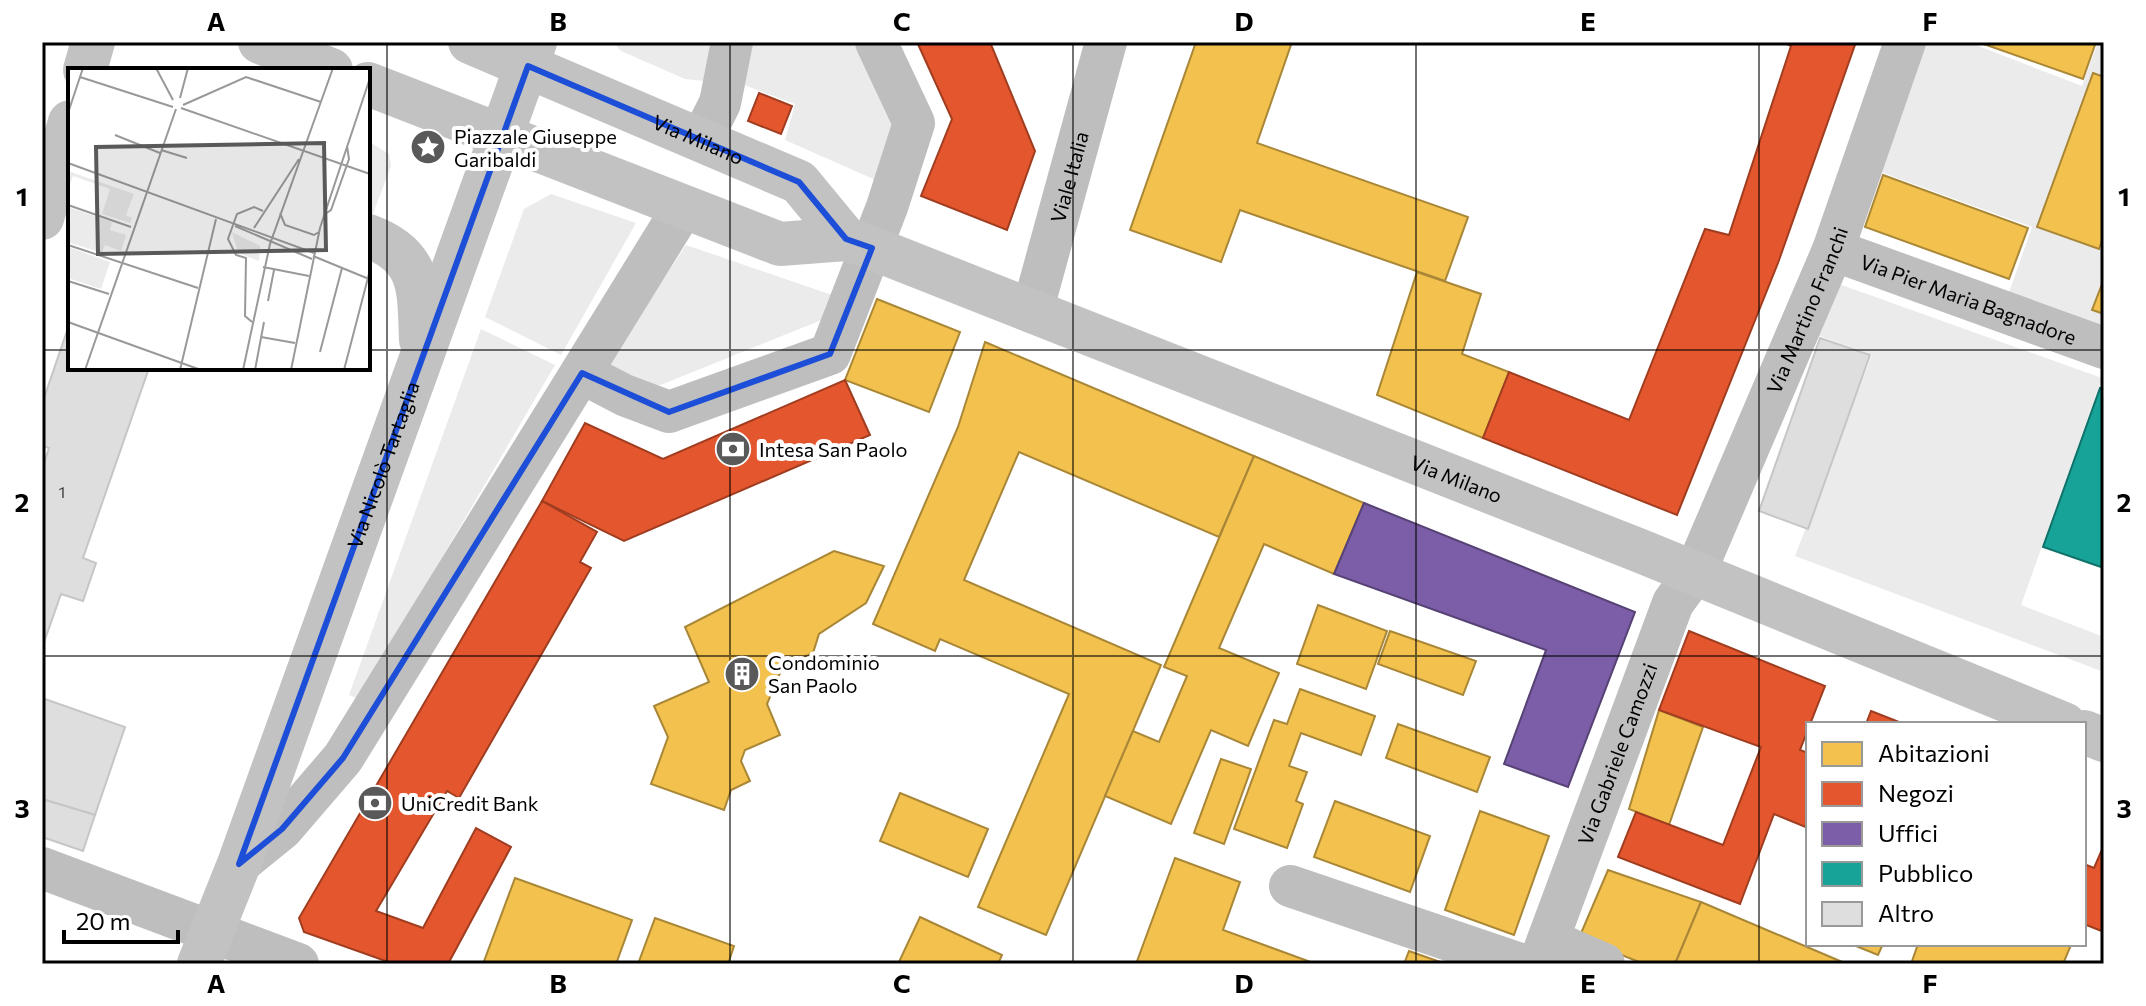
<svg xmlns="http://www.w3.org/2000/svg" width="2146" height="1006" font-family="Commissioner,sans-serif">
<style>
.green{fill:#ebebeb}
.homes{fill:#f2c14e;stroke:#a98737;stroke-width:2}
.shops{fill:#e4572e;stroke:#a03d20;stroke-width:2}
.offices{fill:#7b5ea7;stroke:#564275;stroke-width:2}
.public{fill:#17a398;stroke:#10726a;stroke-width:2}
.building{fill:#dedede;stroke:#c6c6c6;stroke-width:2}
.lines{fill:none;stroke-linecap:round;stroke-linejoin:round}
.street{stroke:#bebebe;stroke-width:42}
.secondary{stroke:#c2c2c2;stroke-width:44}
.marked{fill:none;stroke:#1d4ed8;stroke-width:6;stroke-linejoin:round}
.grid{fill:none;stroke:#000;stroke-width:2;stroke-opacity:0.55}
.labels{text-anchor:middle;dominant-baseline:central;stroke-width:8;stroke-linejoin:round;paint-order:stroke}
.number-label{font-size:16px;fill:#383838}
.poi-label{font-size:20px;fill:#000;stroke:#fff;text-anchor:start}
.street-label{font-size:20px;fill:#000;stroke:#fff}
.inset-road{fill:none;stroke:#999;stroke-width:2}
.view{fill:#595959;fill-opacity:0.15;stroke:#595959;stroke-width:4}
.inset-edge{fill:none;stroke:#000;stroke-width:4}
.neatline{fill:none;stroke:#000;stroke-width:3}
.grid-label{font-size:26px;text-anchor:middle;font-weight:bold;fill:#000}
</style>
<rect width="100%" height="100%" fill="#fff"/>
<g class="green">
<polygon points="613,42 859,42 901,125 880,182 785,140 795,104 744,85 685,79 621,51"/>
<polygon points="1920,42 1968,42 2082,86 2098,42 2104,42 2104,334 2007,298 2032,227 1875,170"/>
<polygon points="368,141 389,154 391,166 371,219"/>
<polygon points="551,194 636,223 561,355 485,317 524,209"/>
<polygon points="686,245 832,295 824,319 653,388 605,368"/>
<polygon points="1836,283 2102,378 2021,605 2104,637 2104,672 1795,556 1872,355 1817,335"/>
<polygon points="481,329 555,365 359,699 349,695"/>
</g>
<g class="homes">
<polygon points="1196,42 1292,42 1257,143 1468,217 1445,281 1240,210 1221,262 1130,230"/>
<polygon points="1978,42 2096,42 2083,79"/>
<polygon points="2093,73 2104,77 2104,235 2099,249 2037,227"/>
<polygon points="1883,175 2028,228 2009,279 1865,227"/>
<polygon points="1417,272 1481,294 1462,354 1509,372 1483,438 1377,395"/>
<polygon points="2104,279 2104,314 2092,310"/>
<polygon points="877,299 960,332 929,412 845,380"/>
<polygon points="985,342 1254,456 1219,537 1019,452 964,580 1161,665 1046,935 978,907 1069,694 940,639 935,651 873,624 958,427"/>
<polygon points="1254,456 1364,503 1334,574 1264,544 1219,648 1279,673 1248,746 1211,730 1171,824 1105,796 1133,731 1159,742 1187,676 1164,667"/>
<polygon points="834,551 884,566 866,603 819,634 813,653 783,666 767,704 780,735 745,750 741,761 750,781 731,790 724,810 651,784 668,737 654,706 709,682 685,627"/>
<polygon points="1318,605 1387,631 1366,689 1297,664"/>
<polygon points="1390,631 1476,661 1463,695 1378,664"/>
<polygon points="1300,689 1375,716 1361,755 1301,733 1289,766 1307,772 1296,801 1303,804 1287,848 1234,829 1274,720 1287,724"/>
<polygon points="1659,710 1703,727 1669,825 1629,809"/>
<polygon points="1398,724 1490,757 1477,792 1386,758"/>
<polygon points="1221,759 1251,769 1224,844 1194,833"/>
<polygon points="900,793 988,829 968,877 880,841"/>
<polygon points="1335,801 1430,836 1410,892 1314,857"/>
<polygon points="1480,811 1549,836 1514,935 1445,910"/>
<polygon points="1175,858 1240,882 1223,930 1316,964 1136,964"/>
<polygon points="1608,870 1701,902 1675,964 1644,964 1579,938"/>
<polygon points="515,878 632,920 616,964 483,964"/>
<polygon points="1701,902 1847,964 1675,964"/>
<polygon points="920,917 1002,955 998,964 898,964"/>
<polygon points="655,918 734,946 728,964 638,964"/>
<polygon points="1851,944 1883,944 1878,955"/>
<polygon points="1918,944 2069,944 2071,945 2063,964 1911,964"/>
<polygon points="1409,951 1446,964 1404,964"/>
</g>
<g class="shops">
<polygon points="917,42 990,42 1035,151 1007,230 921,196 952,119"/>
<polygon points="1783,42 1856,42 1778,263 1677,515 1483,438 1509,372 1629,420 1705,229 1729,235 1791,46"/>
<polygon points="759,93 792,106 781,134 748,121"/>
<polygon points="845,380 870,435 624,541 542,501 585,423 663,459"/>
<polygon points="542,501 597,532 580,562 591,568 459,798 447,791 376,911 423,928 476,828 511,847 448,964 394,964 304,932 299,918"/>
<polygon points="1689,631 1825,686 1800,750 1808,753 1808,828 1774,814 1740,904 1618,857 1636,812 1723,845 1761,747 1659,710"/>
<polygon points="1871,711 1904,724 1866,724"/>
<polygon points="2104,845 2104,932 2084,924 2084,864 2094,868"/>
</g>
<polygon class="offices" points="1364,503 1635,612 1568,787 1504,764 1546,650 1334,574"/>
<polygon class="public" points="2100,388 2104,389 2104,568 2043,547"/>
<g class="building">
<polygon points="70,322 70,368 149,368 83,558 96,563 83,601 61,594 42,648 42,470 49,448 42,446 42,404"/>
<polygon points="1820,338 1870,355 1808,529 1759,511"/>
<polygon points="42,698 125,727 95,815 42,799"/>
<polygon points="42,799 95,815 83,851 42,837"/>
</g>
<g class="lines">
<g class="street">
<polyline points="708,127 720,103 732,42"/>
<path id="s1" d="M1833,250l271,98"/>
<path id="s2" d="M1032,312l74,-270"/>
<polyline points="582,373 624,395 669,412 830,354 887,207 914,123 876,42"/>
<polyline points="239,864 282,829 343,758 676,219"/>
<polyline points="42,868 298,964"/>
<polyline points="1290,886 1520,964"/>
<polyline points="1549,940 1604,964"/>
<path id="s3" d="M1539,964l134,-361 22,-30 138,-323 72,-208"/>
</g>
<g class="secondary">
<polyline points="260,42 331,70"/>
<path id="s4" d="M470,42l329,140 47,57"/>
<polyline points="85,70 93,42"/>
<path id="s5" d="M368,84l412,160 66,-5 26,9 771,304 421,172"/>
<polyline points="42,218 70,122"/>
<path d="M368,236c55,20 51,54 53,104"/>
<polyline points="2084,732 2104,740"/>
<path id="s6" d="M199,964l40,-100 296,-822"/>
</g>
</g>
<path class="marked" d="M528,66l271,116 47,57 26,9 -42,106 -161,58 -87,-39 -239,385 -61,71 -43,35z"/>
<path class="grid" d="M387,42v922M730,42v922M1073,42v922M1416,42v922M1759,42v922M42,350h28M368,350h1736M42,656h2062"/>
<defs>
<symbol id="sight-disc" viewBox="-11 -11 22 22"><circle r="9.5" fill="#595959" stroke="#fff"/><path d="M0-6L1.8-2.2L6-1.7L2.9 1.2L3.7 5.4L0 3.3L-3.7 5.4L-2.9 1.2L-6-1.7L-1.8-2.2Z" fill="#fff"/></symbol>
<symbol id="bank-disc" viewBox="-11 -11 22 22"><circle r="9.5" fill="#595959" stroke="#fff"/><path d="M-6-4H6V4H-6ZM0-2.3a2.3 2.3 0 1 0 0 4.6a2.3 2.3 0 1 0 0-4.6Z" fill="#fff"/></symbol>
<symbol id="building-disc" viewBox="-11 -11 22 22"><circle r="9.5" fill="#595959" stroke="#fff"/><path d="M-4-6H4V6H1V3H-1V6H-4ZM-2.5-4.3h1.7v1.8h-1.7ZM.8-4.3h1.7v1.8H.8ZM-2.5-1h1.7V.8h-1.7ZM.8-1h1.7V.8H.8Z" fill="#fff"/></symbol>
</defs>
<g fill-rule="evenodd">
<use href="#sight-disc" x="408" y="127" width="40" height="40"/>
<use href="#bank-disc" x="713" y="429" width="40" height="40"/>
<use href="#building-disc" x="722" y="654" width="40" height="40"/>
<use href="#bank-disc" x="355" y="783" width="40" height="40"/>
</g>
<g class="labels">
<g class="number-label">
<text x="62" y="491">1</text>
</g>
<g class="poi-label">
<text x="454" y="136">Piazzale Giuseppe<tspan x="454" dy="23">Garibaldi</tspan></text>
<text x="759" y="449">Intesa San Paolo</text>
<text x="768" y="662">Condominio<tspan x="768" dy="23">San Paolo</tspan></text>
<text x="401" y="803">UniCredit Bank</text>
</g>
<g class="street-label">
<text stroke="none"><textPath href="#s4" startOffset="248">Via Milano</textPath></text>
<text stroke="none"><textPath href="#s2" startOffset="140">Viale Italia</textPath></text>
<text stroke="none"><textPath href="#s1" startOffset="144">Via Pier Maria Bagnadore</textPath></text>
<text stroke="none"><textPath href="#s3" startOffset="708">Via Martino Franchi</textPath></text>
<text stroke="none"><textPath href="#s6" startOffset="532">Via Nicolò Tartaglia</textPath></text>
<text stroke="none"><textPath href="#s5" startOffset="1164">Via Milano</textPath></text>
<text stroke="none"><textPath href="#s3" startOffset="224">Via Gabriele Camozzi</textPath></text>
</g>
</g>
<g transform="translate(68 68)">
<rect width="302" height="302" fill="#fff"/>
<path d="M0,103l66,23 -8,21 6,3 -2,5 -28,-9 8,-25 -37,-13 -5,14zM0,139l44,15 -2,8 16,5 -5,16 -16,-6 -3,8 -34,-11zM164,164l28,14 -1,15 -21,-8zM0,179l42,15 -9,27 -33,-11z" fill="#ebebeb"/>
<path class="inset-road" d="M88,0l17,32M12,9l93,30M112,30l8,-30M115,37l63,-28 75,25M113,40l189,66M0,45l15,-45M47,67l45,18M93,82l26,8M0,95l246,90M0,137l63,22M212,145l5,12 29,10 5,-3M257,146l6,-4 18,-51 -2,-13M167,158l77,33M186,160l45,-69M0,177l130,43M245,188l56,23M195,199l46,9M0,213l41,13M200,233l6,-31M0,254l133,48M184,254l-7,-6 1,-58 -10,-3 -8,-16 9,-25 17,-7 9,4M193,269l34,6M252,284l22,-84M17,302l91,-261M112,302l36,-151M175,302l27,-126 63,-176M187,302l9,-48M223,302l29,-142 50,-150M276,302l26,-100"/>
<path class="view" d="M256,75l2,107 -228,4 -2,-107z"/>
<rect width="302" height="302" class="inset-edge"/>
</g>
<rect width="2146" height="1006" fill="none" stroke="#ffffff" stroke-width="88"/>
<rect x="1806" y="722" width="280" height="224" fill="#ffffff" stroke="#999999" stroke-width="2"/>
<rect x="1822" y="742" width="40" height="24" fill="#f2c14e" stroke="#999999" stroke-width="2"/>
<text x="1878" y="762" font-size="24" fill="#000000">Abitazioni</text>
<rect x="1822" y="782" width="40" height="24" fill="#e4572e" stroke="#999999" stroke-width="2"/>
<text x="1878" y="802" font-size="24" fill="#000000">Negozi</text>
<rect x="1822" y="822" width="40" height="24" fill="#7b5ea7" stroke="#999999" stroke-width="2"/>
<text x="1878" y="842" font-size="24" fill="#000000">Uffici</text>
<rect x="1822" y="862" width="40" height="24" fill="#17a398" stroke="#999999" stroke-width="2"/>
<text x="1878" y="882" font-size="24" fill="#000000">Pubblico</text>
<rect x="1822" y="902" width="40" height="24" fill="#dedede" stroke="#999999" stroke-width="2"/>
<text x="1878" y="922" font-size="24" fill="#000000">Altro</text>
<path d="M64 930v12h114v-12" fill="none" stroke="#000000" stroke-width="4"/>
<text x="76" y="930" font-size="24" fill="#000000" stroke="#ffffff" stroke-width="6" paint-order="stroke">20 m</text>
<rect x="44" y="44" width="2058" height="918" class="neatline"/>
<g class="grid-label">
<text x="216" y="31">A</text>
<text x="558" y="31">B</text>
<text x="902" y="31">C</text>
<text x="1244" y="31">D</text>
<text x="1588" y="31">E</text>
<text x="1930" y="31">F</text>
<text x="22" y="206">1</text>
<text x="2124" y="206">1</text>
<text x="22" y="512">2</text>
<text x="2124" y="512">2</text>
<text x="22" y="818">3</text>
<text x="2124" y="818">3</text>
<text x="216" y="993">A</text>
<text x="558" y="993">B</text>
<text x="902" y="993">C</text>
<text x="1244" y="993">D</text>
<text x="1588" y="993">E</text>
<text x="1930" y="993">F</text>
</g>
</svg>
